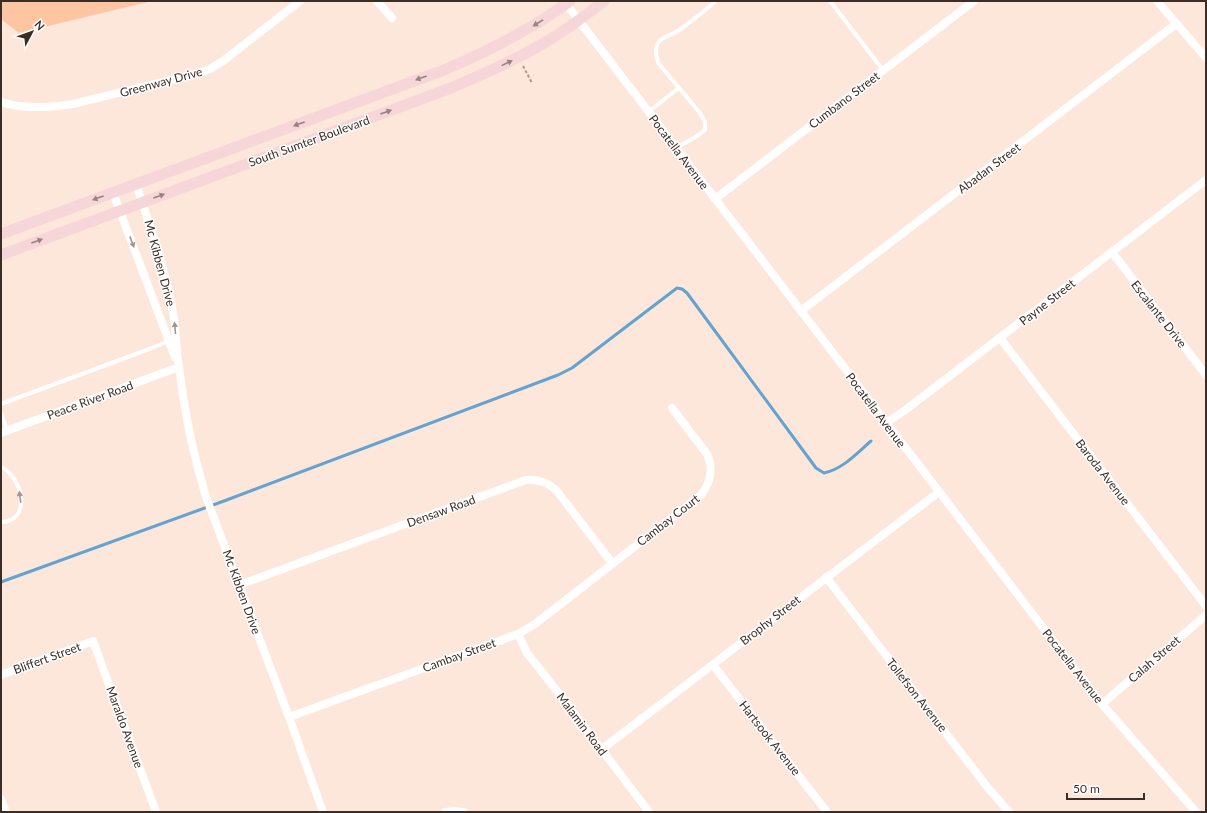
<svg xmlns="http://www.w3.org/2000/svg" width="1207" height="813" font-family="Lato,sans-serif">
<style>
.green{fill:#fec5a2}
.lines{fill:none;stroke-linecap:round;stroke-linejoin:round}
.stream{stroke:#64a2d0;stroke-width:3}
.path{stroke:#ae9a90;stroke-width:2;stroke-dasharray:3 2;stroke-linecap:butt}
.lane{stroke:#fff;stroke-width:4}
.street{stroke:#fff;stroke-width:8}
.secondary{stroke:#f6d6d8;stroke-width:11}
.oneway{fill:#98827e}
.oneway2{fill:#9d9692}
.labels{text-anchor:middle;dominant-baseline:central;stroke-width:3;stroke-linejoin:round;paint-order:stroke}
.street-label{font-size:12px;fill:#3b2d25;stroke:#fff}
</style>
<rect width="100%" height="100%" fill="#fde6da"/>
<polygon class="green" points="1,1 152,1 19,33 1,19"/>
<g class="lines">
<path class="stream" d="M1,582l223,-81 334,-126 14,-7 105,-80 5,1 5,4 129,175 8,5c19,-4 33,-20 47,-32"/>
<polyline class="path" points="523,66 532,83"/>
<g class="lane">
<polyline points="830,1 883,70"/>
<polyline points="648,112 679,88"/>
<path d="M676,148l21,-12 8,-6v-8l-5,-9 -41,-49c-3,-7 -5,-14 -1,-21 4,-7 12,-7 18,-11 13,-8 28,-21 40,-31"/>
<polyline points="1,404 152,348 169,341"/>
<polyline points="1,412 7,431"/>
<path d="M1,467c21,9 32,55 0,55"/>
</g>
<g class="street">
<polyline points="377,1 392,18"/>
<polyline points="564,1 1077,672 1102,704 1196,812"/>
<polyline points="1157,1 1206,58"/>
<path d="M1,102c23,7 48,6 72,2l127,-31 10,-4 13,-8 77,-60"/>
<path d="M136,184c14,42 29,85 37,128 3,18 3,37 6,55 5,44 14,87 27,130l83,220 34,95"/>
<polyline points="113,193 175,357"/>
<polyline points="715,199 974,1"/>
<polyline points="1112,252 1206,375"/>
<polyline points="801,311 1176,24"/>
<polyline points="1000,338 1206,606"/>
<polyline points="886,423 904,411 1206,180"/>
<polyline points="1,433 179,367"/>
<polyline points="826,577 988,788 1009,812"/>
<path d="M239,585l169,-62 118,-43c13,-1 21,2 31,11l55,72"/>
<polyline points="518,634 527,653 557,691 649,812"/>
<polyline points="713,665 827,812"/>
<polyline points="1,675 93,641 156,812"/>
<polyline points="1102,704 1206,615"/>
<path d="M289,717l229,-83 17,-10 166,-129c10,-13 13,-26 6,-41l-35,-46"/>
<polyline points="602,749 939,492"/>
<polyline points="1,799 6,812"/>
<polyline points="445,812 454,811 464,812"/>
</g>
<g class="secondary">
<path d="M1,234l443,-164c44,-19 87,-40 126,-69"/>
<path d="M1,255l450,-167c32,-14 63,-27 93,-45 21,-12 41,-27 60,-42"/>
</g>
</g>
<defs><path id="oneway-solid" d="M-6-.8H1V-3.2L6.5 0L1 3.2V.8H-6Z"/></defs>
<g class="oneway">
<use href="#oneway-solid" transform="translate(538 23) rotate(148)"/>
<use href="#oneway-solid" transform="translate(507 63) rotate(-26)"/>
<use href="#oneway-solid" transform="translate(421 78) rotate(160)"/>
<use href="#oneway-solid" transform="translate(386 112) rotate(-20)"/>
<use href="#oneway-solid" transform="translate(299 124) rotate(160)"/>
<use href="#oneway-solid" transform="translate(159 196) rotate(-20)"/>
<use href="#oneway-solid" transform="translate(98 198) rotate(160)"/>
<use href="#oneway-solid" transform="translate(37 241) rotate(-20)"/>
</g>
<g class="oneway2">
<use href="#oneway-solid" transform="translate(132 242) rotate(69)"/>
<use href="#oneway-solid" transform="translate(175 328) rotate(-95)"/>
<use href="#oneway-solid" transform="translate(20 497) rotate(-98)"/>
</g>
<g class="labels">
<g class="street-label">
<text transform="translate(161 82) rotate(-15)">Greenway Drive</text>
<text transform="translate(844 100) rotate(-37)">Cumbano Street</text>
<text transform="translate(309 141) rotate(-20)">South Sumter Boulevard</text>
<text transform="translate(679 152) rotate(53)">Pocatella Avenue</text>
<text transform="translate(989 168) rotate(-37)">Abadan Street</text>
<text transform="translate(160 263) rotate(75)">Mc Kibben Drive</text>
<text transform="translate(1047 302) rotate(-38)">Payne Street</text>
<text transform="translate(1159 314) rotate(52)">Escalante Drive</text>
<text transform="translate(90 400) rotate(-20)">Peace River Road</text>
<text transform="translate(876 410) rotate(53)">Pocatella Avenue</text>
<text transform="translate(1103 472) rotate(52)">Baroda Avenue</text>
<text transform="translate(441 511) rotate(-20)">Densaw Road</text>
<text transform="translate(668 520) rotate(-38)">Cambay Court</text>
<text transform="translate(242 592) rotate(70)">Mc Kibben Drive</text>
<text transform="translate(770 620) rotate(-38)">Brophy Street</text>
<text transform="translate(459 655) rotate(-20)">Cambay Street</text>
<text transform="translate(47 658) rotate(-20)">Bliffert Street</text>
<text transform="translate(1154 659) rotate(-41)">Calah Street</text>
<text transform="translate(1073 666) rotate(52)">Pocatella Avenue</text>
<text transform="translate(917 695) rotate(52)">Tollefson Avenue</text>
<text transform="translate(582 724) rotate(53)">Malamin Road</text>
<text transform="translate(125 727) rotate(70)">Maraldo Avenue</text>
<text transform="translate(770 738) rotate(52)">Hartsook Avenue</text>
</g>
</g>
<rect width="1207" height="813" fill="none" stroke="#3b2d25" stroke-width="4"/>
<g transform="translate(32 32) rotate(49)" stroke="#ffffff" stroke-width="3" paint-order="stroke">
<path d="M0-3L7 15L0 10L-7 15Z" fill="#3b2d25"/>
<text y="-6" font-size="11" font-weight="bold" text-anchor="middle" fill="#3b2d25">N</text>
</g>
<path d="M1067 793v6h77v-6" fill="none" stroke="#3b2d25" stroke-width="2"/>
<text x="1073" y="793" font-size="12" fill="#3b2d25" stroke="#ffffff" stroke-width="3" paint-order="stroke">50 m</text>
</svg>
